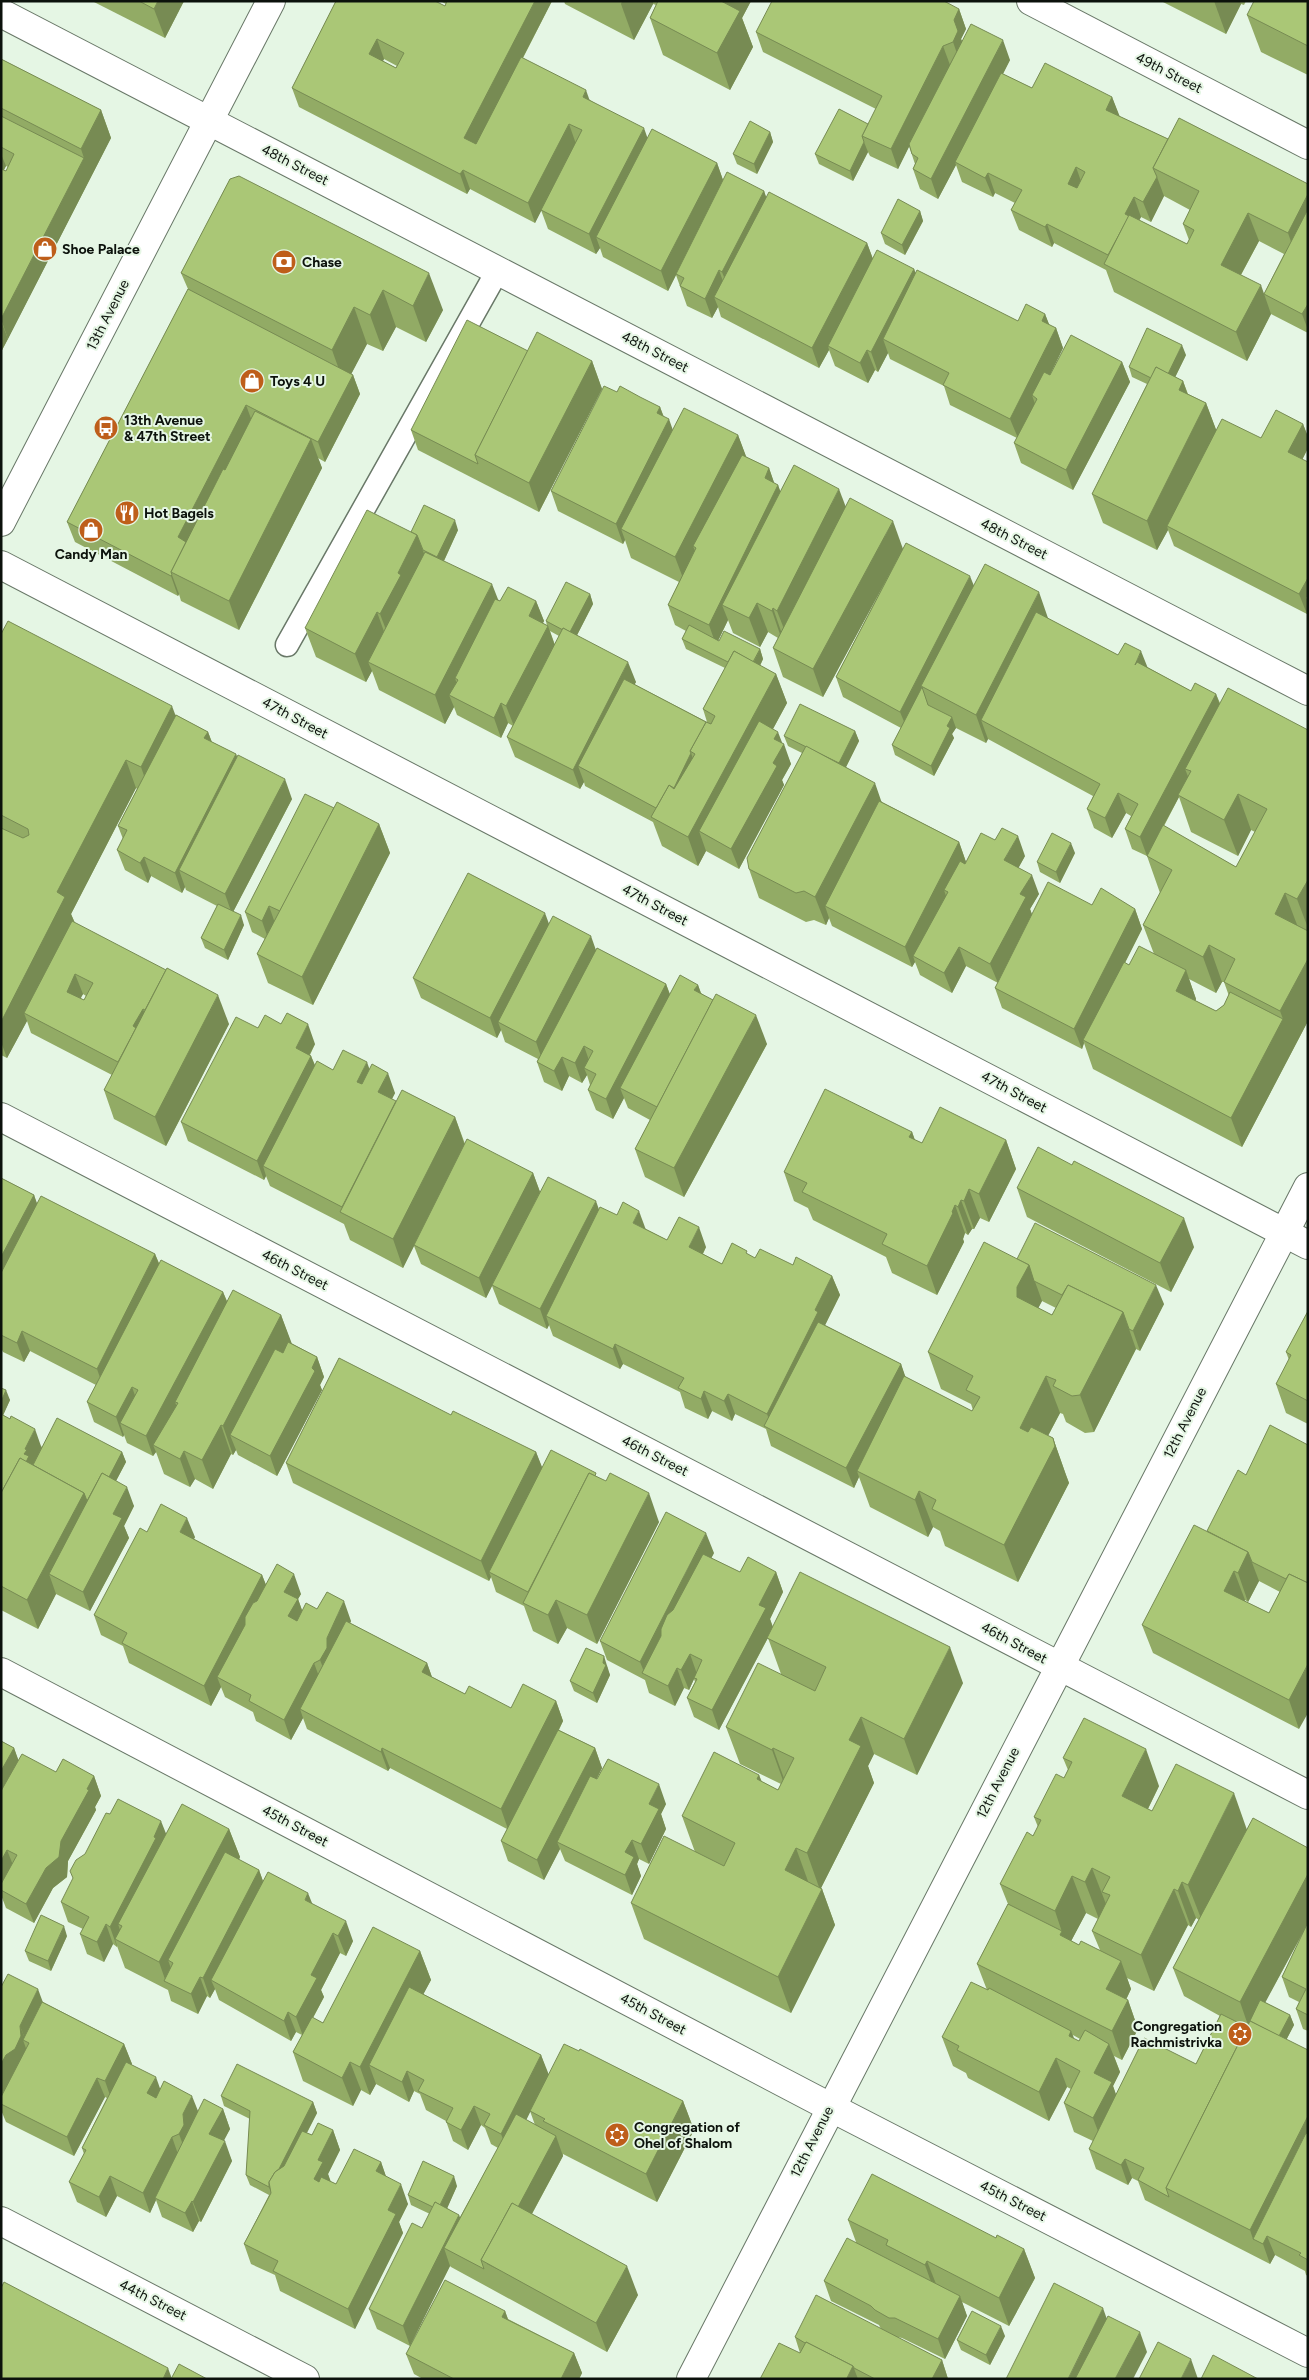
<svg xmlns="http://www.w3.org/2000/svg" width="1309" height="2380" font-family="Figtree,sans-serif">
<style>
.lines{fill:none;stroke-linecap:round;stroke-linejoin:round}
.lane-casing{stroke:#697868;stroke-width:25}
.street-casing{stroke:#697868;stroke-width:30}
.lane{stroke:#fff;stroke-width:22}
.street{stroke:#fff;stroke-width:28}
.wall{fill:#92ab65;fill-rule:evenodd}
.shaded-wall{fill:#778b53}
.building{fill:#aac776;stroke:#778b53;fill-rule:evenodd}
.labels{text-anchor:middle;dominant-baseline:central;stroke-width:4;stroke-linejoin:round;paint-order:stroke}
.street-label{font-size:14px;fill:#0c120c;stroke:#e5f6e4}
.poi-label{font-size:14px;font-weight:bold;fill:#0c120c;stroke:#e5f6e4;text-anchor:start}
</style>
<rect width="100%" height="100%" fill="#e5f6e4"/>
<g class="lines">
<defs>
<polyline id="lane" points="287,645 498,270"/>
<g id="street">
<polyline points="1031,1 1308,145"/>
<polyline points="1,13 1308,691"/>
<polyline points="1,522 271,1"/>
<polyline points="1,565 1308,1245"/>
<polyline points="1,1117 1308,1795"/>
<polyline points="1,1672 830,2107 1308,2353"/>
<polyline points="1,2221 305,2379"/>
<polyline points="691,2379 1308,1187"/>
</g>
</defs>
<use href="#lane" class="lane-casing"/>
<use href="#street" class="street-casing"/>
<use href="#lane" class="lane"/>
<use href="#street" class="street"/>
</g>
<g class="wall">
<polygon points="92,1 184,1 165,38"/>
<path d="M336,1l109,5 1,-2 -6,-3h112l-29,57 67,42 57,38 70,25 6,17 41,11 2,6 101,46 6,16 41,10 2,5 102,47 27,-7 4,11 7,3 7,20 -12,25 71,-11 8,20 -57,108 -52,-27 -7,-20 3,-5 -67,-33 -6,-19 -54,-27 -2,-6 -10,19 -3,-2 -7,13 -33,-17 -6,-16 -10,18 -98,-51 -3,-10 -6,11 -25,-12 -11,-31 -8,16 -65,-34 -3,-9 -4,6 -48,-25 -7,-19 -6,13 -65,-34 -3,5 -168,-87 -7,-19zM384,59l13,7 -1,2 -13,-7z"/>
<polygon points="564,1 751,1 742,18 753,47 730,90 663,55 650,18 656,5 653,4 634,40 565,4"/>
<polygon points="1161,1 1246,1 1244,5 1241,4 1226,34"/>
<polygon points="1308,1 1308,75 1261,52 1247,15"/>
<path d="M959,9l7,20 -5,10 1,2 48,19 -7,14 29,14 80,9 7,19 49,23 140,45v149l-37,-19 -24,47 -133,-69 -8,-22 -52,-27 -2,4 -33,-17 -8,-20 4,-7 -20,-10 -2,4 -31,-15 -6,-17 -18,34 -18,-10 -7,-20 2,-5 -6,-18 -11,23 -28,-13 -2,-4 -15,29 -34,-17 -4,-10 53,-30 8,-15 -113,-57 -7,-20zM1164,196l26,14 -7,14 6,16 -2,4 -48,-24 2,-3 10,5zM1259,241l25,13 -20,40 -23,-19z"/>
<path d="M1,59l100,51 10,28 -110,214zM6,166l2,1 -2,4 -2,-1z"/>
<polygon points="770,132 773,142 757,174 737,164 733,154"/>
<polygon points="230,179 443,310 426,342 396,327 383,351 367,344 351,374 353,375 360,394 325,462 318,458 322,468 239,630 181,601 179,594 178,596 75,542 67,522 188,289 181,273"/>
<polygon points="920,211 923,221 905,255 885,244 881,233"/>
<polygon points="528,351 592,361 602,389 539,512 418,450 411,430"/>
<polygon points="1186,355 1175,377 1183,381 1188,394 1206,403 1216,430 1261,438 1303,424 1308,437 1308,448 1302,460 1308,462 1308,612 1307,614 1174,546 1168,530 1157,550 1103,523 1092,494 1147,384 1132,377 1129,367"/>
<path d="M617,392l43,15 4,10 8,13 66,5 8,22 23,11 5,15 4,2 2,6 66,16 57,42 71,37 75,33 69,36 29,12 44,24 25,3 4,9 88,27v291l-66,126 -149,-78 -9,-26 -2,6 -80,-41 -7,-20 3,-5 -32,-17 -14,27 -32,-18 -5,-13 -3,5 -80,-41 -3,-8 -3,7 -12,-5 -8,2 -47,-24 -10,-29 53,-116 -14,-7 -4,-10 71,-5 4,10 -13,26 36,35 77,40 7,20 59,-6 -7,12 21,26 -9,15 2,6 60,-10 43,4 7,20 -17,34 4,2 25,-11 -11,-29 17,-32 -13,-37 -15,-7 -7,-20 6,-13 -5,-3 -14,25 -18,-10 -7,-19 6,-13 -105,-57 -2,4 -30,-15 -4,6 2,4 -20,38 -39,-21 -3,-10 9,-17 -58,-31 -7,-20 50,-97 -63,117 -40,-20 -10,-29 5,-10 -10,-6 -8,15 -27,-14 -5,-13 -10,21 42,8 3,10 -3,7 16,8 11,29 -14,26 9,14 9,21 -9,16 2,5 -45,84 -33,-18 -8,15 -36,-20 -9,-24 -68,-36 -1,-4 -4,7 -65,-32 -8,-20 6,-11 -5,-3 -7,15 -44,-23 -3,-8 -9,17 -66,-34 -7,-19 -6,11 -50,-25 -11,-29 106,-96 47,-2 -14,31 56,40h36l8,20 -1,2 4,3 -1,-5 44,-27 3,10 -16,31 59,47 -2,2 73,38 -4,-13 22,-41 -39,-19 -4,-10 4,-8 -11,-6 -7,-20 11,-23 -48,-24 -6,-18 -2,4 -65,-33 -7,-20zM550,631l9,5 -4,9zM1179,797l12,35 47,24 13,-26 4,2 -19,35 -72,-41zM1189,979l27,14 6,-11h2l5,14 -5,9 -8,6 -20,-10v-2z"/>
<path d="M1,634l175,81 32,17 4,10 24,12 1,3 55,42 -59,113 11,13 -16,35 -23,-12 -4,-10 16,-32 -31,-16 -1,-3 -3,6 -31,-17 -3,7 -23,-13 -8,-20 6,-11 -5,-13 19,-37 -1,-1 -65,126 4,9 154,101 -63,122 -52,-27 -10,-29 8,-15 -81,-42 -4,-12 -20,37 -6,-3zM83,994l3,2 -2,4 -4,-2z"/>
<polygon points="334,808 379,824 390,853 313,1005 268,983 257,954 265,939 252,932 245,912"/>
<polygon points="1075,853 1060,883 1040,872 1037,862"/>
<polygon points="549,924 596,950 666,984 670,994 698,985 701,993 767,1044 684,1197 645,1177 635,1149 650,1120 628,1108 624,1098 613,1119 596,1110 588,1090 590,1085 587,1075 582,1083 569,1076 562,1091 544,1082 537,1062 538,1059 505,1042 501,1030 497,1038 421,998 413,978"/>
<path d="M258,1028l57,16 -5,11 1,1 4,9 18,5 36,-1 26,24 -3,6 4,3 59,15 10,27 68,29 7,19 59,18 47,19 21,11 39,7 -3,7 19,10 27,-9 6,3 38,7 39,11 8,19 -15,30 76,39 4,13 67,34 1,-1 -2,-6 -30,-15 -13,-37 89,-93 147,45 -24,47 -4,-2 -42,83 -9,1 -19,-11 -3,-8 -3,-1 -12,23 5,2 13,37 3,8 -51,99 -73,-36 -5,-15 -7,-4 -5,10 -58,-30 -11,-30 -5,11 -83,-42 -5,-17 -31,-15 -3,7 -20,-10 -4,8 -23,-11 -5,-16 -57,-28 -3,5 -67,-33 -4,-11 -2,4 -48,-25 -7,-18 -6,12 -65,-34 -7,-18 -11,22 -53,-28 -6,-16 -74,-38 -4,-10 -2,4 -76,-39 -7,-19zM1042,1301l14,7 -4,7 -14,-7z"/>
<polygon points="912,1132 915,1140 922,1143 1006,1140 1016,1169 989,1222 980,1218 974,1229 972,1229 968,1235 965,1233 963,1239 964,1242 937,1295 892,1273 886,1257 813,1220 808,1208 794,1201 784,1172"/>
<polygon points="1,1178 34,1195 37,1204 155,1254 159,1263 223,1292 227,1301 281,1315 291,1343 317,1357 324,1377 320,1385 322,1390 277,1476 238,1455 236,1450 233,1455 231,1454 213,1489 195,1479 190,1487 164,1474 156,1452 153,1456 127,1443 124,1435 123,1437 94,1422 87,1402 96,1385 30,1351 24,1362 3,1352 1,1348"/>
<polygon points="1017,1188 1194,1247 1171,1292 1027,1217"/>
<polygon points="1308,1311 1308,1424 1286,1413 1276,1384 1289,1360 1286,1352"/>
<polygon points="1,1388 10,1400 3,1415 42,1447 122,1452 126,1462 116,1481 134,1506 124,1526 129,1538 90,1611 56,1594 38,1629 1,1610"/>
<polygon points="451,1415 536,1452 542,1468 598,1477 659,1522 597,1644 567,1628 558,1644 533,1631 524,1606 496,1592 491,1577 489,1581 293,1483 286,1463"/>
<path d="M1308,1445l-9,284 -146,-76 -11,-28 104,-150zM1259,1581l21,11 -11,21 -25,-12 1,-1 3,2z"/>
<polygon points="147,1532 195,1537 194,1539 262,1575 266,1585 301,1594 298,1599 302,1610 317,1609 351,1621 350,1623 427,1663 432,1677 465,1694 511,1708 556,1701 563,1721 559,1730 595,1748 602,1768 597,1779 666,1804 661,1814 666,1829 649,1864 639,1859 637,1864 641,1876 632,1895 565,1861 560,1849 544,1880 508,1861 501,1841 507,1829 390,1768 388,1771 307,1729 303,1718 291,1740 256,1721 253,1712 225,1697 221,1687 211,1706 129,1663 123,1646 101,1635 94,1615"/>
<polygon points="714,1553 711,1558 740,1572 776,1572 783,1592 770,1619 773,1627 963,1683 917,1775 874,1754 868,1766 874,1783 821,1888 822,1889 835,1925 791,2013 644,1939 631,1903 695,1852 682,1816 759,1775 762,1782 778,1790 781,1784 740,1764 726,1727 781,1674 768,1638 719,1730 694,1717 687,1698 695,1682 694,1679 689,1690 684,1688 675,1706 649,1693 645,1680 607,1660 600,1641"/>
<polygon points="608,1667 607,1668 610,1675 597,1703 574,1691 570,1681"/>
<polygon points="1,1741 14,1748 18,1760 56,1772 94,1776 101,1796 95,1807 96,1810 68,1861 67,1877 53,1888 34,1923 6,1908 1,1895"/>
<path d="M1063,1758l96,28 -11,23 4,2 95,18 61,19v183l-5,-2 -7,-20 3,-7 -10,-5 -7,-20 23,-48 -40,73 25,13 4,10 -8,15 22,10v226l-2,-1 -1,-4 -30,-16 -5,9 -125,-64 -7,-19 -6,-3 -4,7 -32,-16 -7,-20 4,-8 -19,-9 -10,-29 7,-14 -4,-2 -18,34 -81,-43 -2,-5 -13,-7 -11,-29 45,-47 -10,-26 31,-60 -8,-20 33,-48 5,-9 -4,-10 30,-39 4,-8zM1086,1913l12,6 -6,12 8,19 -21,-5 -8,-4zM1196,1918l3,2 -26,48 11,28 36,20 -24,48 -80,31 -3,-9 7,-14 -6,-16 8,4 16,-31 -10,-29h-2l5,-11 -4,-11 27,13 34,-66 3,2zM1073,2035l7,4 -1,2 -5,-2z"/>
<path d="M229,1829l11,28 -1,3 20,10 4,11 49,23 41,37 -7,15 -6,-3 -19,37 3,7 -11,21 10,5 97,-72 11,29 -8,14 118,61 7,20 31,-24 104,50 11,29 -37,72 -94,-48v2l-31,58 106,81 -31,57 -156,-85 -1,-1 -40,80 -33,-17 -8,-20 53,-81 8,-14 -19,-9 -3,-10 49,-9 -10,22 13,9 38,-69 -7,-4 -6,-16 -4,-3 -13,25 -15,-9 -7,-20 -20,-11 -6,-16 -6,-3 -5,11 -33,-18 -6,11 -9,-5 -8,16 -50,-25 -10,-29 9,-17 -6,-3 -5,9 -72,-41 -4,-11 -5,9 -3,-2 -9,18 -27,-13 -3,-11 -43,-22 -8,-22v1l-4,-3 -9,18 -17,-8 -7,-20 3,-5 -15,-7 -7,-20 105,-68zM530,2111l5,14 -9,-5z"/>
<polygon points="67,1936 51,1971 29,1961 25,1951"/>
<polygon points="1,1987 43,2002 124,2044 132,2064 131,2064 160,2089 198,2111 223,2109 230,2129 223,2141 232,2161 201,2222 199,2221 193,2232 162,2217 156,2200 150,2213 117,2196 106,2217 77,2202 69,2182 84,2154 82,2148 107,2098 105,2097 74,2156 6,2122 1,2110"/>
<polygon points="221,2096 313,2102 317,2113 307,2133 312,2135 333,2130 340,2150 328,2174 330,2181 336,2184 381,2162 386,2177 408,2204 399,2222 403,2233 355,2329 280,2291 275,2275 251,2264 244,2244 269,2195 250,2185 246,2175 250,2119 224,2106"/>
<polygon points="848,2220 996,2238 1024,2249 1035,2278 1009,2326 962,2302 967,2316 945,2359 902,2338 897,2337 942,2360 948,2379 760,2379 800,2353 795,2337 881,2329 879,2325 831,2301 824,2281 856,2242"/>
<polygon points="505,2311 508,2319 574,2353 582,2373 579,2379 423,2379 414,2374 406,2354"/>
<polygon points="1005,2336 990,2365 961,2350 957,2340"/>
</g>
<g class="shaded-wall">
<polygon points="158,1 184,1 165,38 154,9"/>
<polygon points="535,1 552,1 471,158 464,138"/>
<polygon points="622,1 653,1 653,4 634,40 621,4"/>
<polygon points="720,1 751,1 742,18 753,47 730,90 717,53"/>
<polygon points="1214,1 1240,1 1241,4 1226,34"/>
<polygon points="959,9 966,29 961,39 966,50 960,62 953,42 954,20"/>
<polygon points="377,39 384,59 376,74 369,54"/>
<polygon points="1003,40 1010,60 957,163 955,162 956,165 938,199 931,179"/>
<polygon points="943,46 950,65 898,169 891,149"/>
<polygon points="586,90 593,110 583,97"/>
<polygon points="1112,97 1120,117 1106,110"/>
<polygon points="101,110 111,138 8,339 1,319 84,158 81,149"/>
<polygon points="569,124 576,144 535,223 528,203"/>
<polygon points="644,128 651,148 596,237 600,248 596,254 589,234"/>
<polygon points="770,132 773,142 757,174 754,164"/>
<polygon points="864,142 868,152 853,181 850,171"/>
<polygon points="1,154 6,166 1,175"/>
<polygon points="717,163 724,183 676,274 676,275 668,291 661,271"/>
<polygon points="1076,167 1083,187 1075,204 1068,184"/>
<polygon points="463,170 470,189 467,194 460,174"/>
<polygon points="988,173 995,193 993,197 985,178"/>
<polygon points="1157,177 1164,196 1151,222 1143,202"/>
<polygon points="764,191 771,211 730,292 722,272"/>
<polygon points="1308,194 1308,243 1298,262 1288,233"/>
<polygon points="1134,197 1141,217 1137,225 1125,214"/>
<polygon points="920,211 923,221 905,255 902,245"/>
<polygon points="1248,213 1259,241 1231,293 1221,265"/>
<polygon points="1047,224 1054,243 1052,247 1045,227"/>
<polygon points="867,243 874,262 828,346 829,350 819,368 812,348"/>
<polygon points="914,269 921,289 883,339 888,353 878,372 871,352"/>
<polygon points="719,270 726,290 714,297 718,307 712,318 705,299"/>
<polygon points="429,273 443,310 426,342 413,306"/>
<polygon points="1261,285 1271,314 1247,361 1236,332"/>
<polygon points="383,290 396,327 383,351 370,315"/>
<polygon points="1308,304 1308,330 1302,314"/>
<polygon points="354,307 367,344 345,386 332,350"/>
<polygon points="1045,314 1053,334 1042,321"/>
<polygon points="1,321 8,339 1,352"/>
<polygon points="1056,328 1063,348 1038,399 1032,395 1035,404 1018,438 1010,419"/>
<polygon points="1182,345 1186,355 1167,394 1163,384"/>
<polygon points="867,350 875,370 868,383 860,363"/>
<polygon points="592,361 602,389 539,512 529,483"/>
<polygon points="1122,362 1130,382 1073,490 1066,470"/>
<polygon points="353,375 360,394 325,462 318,442"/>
<polygon points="1183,381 1193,410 1179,390"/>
<polygon points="1206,403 1217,432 1167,526 1168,530 1157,550 1147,521"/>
<polygon points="246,405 253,424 190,547 178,537"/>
<polygon points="660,407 666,424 669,419 676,439 621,529 625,540 623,544 616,524 657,413"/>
<polygon points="1303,424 1308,437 1308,448 1296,472 1288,452"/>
<polygon points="738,435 749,464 696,548 693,546 699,561 686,586 675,557"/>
<polygon points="311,439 322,468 239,630 229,601"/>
<polygon points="769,468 776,488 778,485 785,504 722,605 728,620 716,645 709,625"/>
<polygon points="839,489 850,518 788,639 777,611"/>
<polygon points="455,520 458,530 441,567 437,557"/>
<polygon points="893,521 903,549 823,697 813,669"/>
<polygon points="417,535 428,564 391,643 380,614 398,573"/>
<polygon points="172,575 179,594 178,596 171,576"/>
<polygon points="970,576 978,596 921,686 925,697 908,731 900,712"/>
<polygon points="1308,578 1308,598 1306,597 1308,602 1308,612 1307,614 1299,594"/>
<polygon points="492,584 503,612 455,678 460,694 449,695 454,707 445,724 435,695"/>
<polygon points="1039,592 1049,621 981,720 988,739 986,743 976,715"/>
<polygon points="590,594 593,604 573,643 569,633"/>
<polygon points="536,601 544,621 536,636 529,616"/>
<polygon points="757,603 768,632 760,647 749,618"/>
<polygon points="773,608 783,637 782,640 772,611"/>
<polygon points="377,612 387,640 368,662 372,671 366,682 355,654"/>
<polygon points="548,626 555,646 514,726 506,706"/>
<polygon points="760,649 763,659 752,682 749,672"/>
<polygon points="1141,651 1149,671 1135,665"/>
<polygon points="628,662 636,682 589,772 578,766 584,782 580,789 573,770"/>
<polygon points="776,674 787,703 713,839 699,831 706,851 698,866 688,837"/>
<polygon points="1216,694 1223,714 1185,769 1189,779 1178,795 1179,797 1147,856 1140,837"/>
<polygon points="501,703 508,723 501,738 494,718"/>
<polygon points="172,706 183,735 151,796 141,767"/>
<polygon points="952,717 956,728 952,734 954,738 934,776 931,766 947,726"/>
<polygon points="855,731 859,741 843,773 839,763"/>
<polygon points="208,732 215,751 204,738"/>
<polygon points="778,732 783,745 784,744 791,764 782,780 784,785 739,869 731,849 773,763 774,739"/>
<polygon points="691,753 698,773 662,812"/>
<polygon points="236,754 243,774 179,870 185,887 182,893 175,873"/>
<polygon points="126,760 136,788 71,914 76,926 24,1013 27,1021 7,1058 1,1042 1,1022 57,892"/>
<polygon points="285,779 292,799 232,914 225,894"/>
<polygon points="875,783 885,812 825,906 829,918 826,925 815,897"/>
<polygon points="1118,793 1126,813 1112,838 1105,818"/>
<polygon points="1238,794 1251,830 1238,856 1224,820"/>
<polygon points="379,824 390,853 313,1005 302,977"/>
<polygon points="1018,836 1025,856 1012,880 1004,860"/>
<polygon points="959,842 966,862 948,892 944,890 947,899 913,956 915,962 912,967 905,947"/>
<polygon points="1071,843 1075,853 1060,883 1056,872"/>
<polygon points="144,857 151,876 148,883 140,863"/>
<polygon points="1032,875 1039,894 1030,909 1033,917 998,983 990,964 1020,894"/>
<polygon points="1308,880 1308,928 1297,899"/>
<polygon points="1285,893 1299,930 1275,914"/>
<polygon points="269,906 276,926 269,941 262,921"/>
<polygon points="1135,909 1142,929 1085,1041 1083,1040 1084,1043 1082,1049 1074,1029"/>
<polygon points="545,913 552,932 498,1022 501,1030 497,1038 490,1018"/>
<polygon points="241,915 244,925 228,960 224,950"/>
<polygon points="591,936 598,956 543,1062 536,1042"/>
<polygon points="1209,945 1222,982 1216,993 1203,957"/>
<polygon points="959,947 966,966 952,993 944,973"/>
<polygon points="1308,959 1308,1021 1242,1147 1231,1118 1283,1019 1280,1011"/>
<polygon points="1186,970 1196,999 1186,1019 1176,991"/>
<polygon points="75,974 83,994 74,1011 67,992"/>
<polygon points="666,984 673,1004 620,1088 624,1098 613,1119 606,1099"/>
<polygon points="698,985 705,1005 694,990"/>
<polygon points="218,995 229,1024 166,1146 155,1117"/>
<polygon points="143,1009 150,1029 145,1038 133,1026"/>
<polygon points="756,1015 767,1044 684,1197 674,1168"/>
<polygon points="308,1024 315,1044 303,1067 296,1048"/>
<polygon points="584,1046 591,1066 584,1068 587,1075 582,1083 575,1063"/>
<polygon points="311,1056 319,1076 263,1166 266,1176 264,1180 257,1161"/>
<polygon points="562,1057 569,1076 562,1091 554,1071"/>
<polygon points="367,1062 374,1082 364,1102 357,1082"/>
<polygon points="388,1073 395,1093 385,1112 378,1092"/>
<polygon points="455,1117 465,1146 414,1245 414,1246 403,1268 393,1239"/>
<polygon points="912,1132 922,1161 909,1137"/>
<polygon points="1006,1140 1016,1169 989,1222 979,1194"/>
<polygon points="533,1173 540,1192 492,1285 492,1286 486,1298 479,1278"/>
<polygon points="969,1189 980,1218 974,1229 964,1201"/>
<polygon points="34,1195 41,1215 1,1290 1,1257"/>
<polygon points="961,1200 972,1229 968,1235 958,1207"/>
<polygon points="596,1201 603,1221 546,1316 549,1325 547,1329 540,1309"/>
<polygon points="955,1205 965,1233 963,1239 964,1242 937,1295 927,1266"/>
<polygon points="639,1211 646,1230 633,1223"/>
<polygon points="1184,1218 1194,1247 1171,1292 1160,1263"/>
<polygon points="699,1227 706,1247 696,1267 689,1247"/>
<polygon points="155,1254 163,1274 104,1389 97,1369"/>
<polygon points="1029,1265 1042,1301 1030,1324 1017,1297 1017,1287"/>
<polygon points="832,1276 840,1295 773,1430 767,1414 815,1310"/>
<polygon points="1156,1285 1164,1304 1140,1351 1133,1331"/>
<polygon points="223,1292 231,1312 175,1402 178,1410 153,1445 156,1452 153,1456 146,1436"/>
<polygon points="1123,1312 1136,1349 1094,1432 1080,1395"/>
<polygon points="281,1315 292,1344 230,1435 236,1450 233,1455 223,1426"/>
<polygon points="22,1331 30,1351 24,1362 17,1343"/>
<polygon points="615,1344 623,1364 620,1369 613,1349"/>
<polygon points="317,1357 324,1377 320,1385 322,1390 277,1476 270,1456"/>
<polygon points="901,1364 908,1384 857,1471 859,1477 854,1488 846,1468"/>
<polygon points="1046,1376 1060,1413 1033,1464 1020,1428"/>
<polygon points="132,1387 139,1407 120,1423 124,1435 123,1437 116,1417"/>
<polygon points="6,1390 10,1400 1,1420 1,1402"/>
<polygon points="704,1391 712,1411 708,1419 701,1399"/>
<polygon points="728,1394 735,1414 732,1421 724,1401"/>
<polygon points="221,1425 231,1454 213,1489 202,1460"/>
<polygon points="35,1429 42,1449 26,1477 24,1454 25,1449"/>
<polygon points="1053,1438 1066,1475 1069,1483 1018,1582 1004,1545"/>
<polygon points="184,1451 195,1479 190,1487 180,1459"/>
<polygon points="122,1452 126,1462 63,1581 49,1574 56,1594 38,1629 27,1600 84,1493"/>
<polygon points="536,1452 544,1472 489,1572 491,1577 489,1581 481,1561"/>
<polygon points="127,1487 134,1506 124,1526 129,1538 90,1611 83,1592 113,1514"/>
<polygon points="919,1491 933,1527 928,1537 915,1500"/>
<polygon points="649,1493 659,1522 597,1644 587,1615"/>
<polygon points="187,1518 195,1537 187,1552 180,1532"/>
<polygon points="706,1533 714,1553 650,1677 645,1674 640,1662"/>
<polygon points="1248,1552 1259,1581 1248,1602 1238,1573"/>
<polygon points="1234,1571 1245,1600 1234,1619 1224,1591"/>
<polygon points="776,1572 783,1592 770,1619 773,1628 719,1730 712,1710 759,1605"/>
<polygon points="294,1574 301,1594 298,1599 305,1619 296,1636 288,1616 284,1592"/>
<polygon points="262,1575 270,1595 217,1677 221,1687 211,1706 204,1686"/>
<polygon points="556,1600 567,1628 558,1644 548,1615"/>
<polygon points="344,1601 351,1621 335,1658 328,1680 320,1660 327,1638"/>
<polygon points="950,1647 963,1683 917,1775 904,1739"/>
<polygon points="690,1654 697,1674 694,1678 694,1679 689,1690 681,1670"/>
<polygon points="604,1656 610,1675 597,1703 593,1693"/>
<polygon points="314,1663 321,1682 300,1709 303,1718 291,1740 284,1720"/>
<polygon points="427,1663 434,1683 422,1672"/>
<polygon points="1308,1664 1308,1713 1299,1729 1289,1700"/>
<polygon points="677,1668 684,1688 675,1706 668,1686"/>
<polygon points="556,1701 563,1721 508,1829 501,1809"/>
<polygon points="861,1717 874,1754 868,1766 874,1783 820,1890 807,1853 849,1740"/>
<polygon points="14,1748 21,1767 1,1805 1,1771"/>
<polygon points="382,1748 390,1768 388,1771 381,1752"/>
<polygon points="595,1748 602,1768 563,1844 557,1842 560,1849 544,1880 537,1860"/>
<polygon points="773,1748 786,1784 785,1786 772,1750"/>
<polygon points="1146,1749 1159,1786 1136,1833 1122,1796"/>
<polygon points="759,1775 772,1811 757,1779"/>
<polygon points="94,1776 101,1796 95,1807 96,1810 68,1861 67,1877 53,1888 34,1923 26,1904 61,1841 87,1789"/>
<polygon points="659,1784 666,1804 661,1814 666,1829 649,1864 641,1844 649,1804"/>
<polygon points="1234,1793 1247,1830 1202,1921 1188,1885"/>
<polygon points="161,1821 169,1841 122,1926 118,1924 122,1936 115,1939 117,1946 117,1947 110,1927"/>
<polygon points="229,1829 240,1857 178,1975 173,1963 168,1960 175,1980 166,1982 159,1962"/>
<polygon points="632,1840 639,1859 637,1864 641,1876 632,1895 625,1875 625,1852"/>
<polygon points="796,1848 809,1884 785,1870"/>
<polygon points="7,1850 15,1870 5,1887 1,1876 1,1861"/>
<polygon points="1092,1868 1106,1904 1099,1919 1085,1882"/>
<polygon points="259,1870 266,1890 211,1980 215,1989 210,1998 203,1978"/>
<polygon points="1308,1874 1308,1923 1250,2031 1240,2002"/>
<polygon points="1072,1876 1086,1913 1068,1947 1060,1935 1062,1932 1055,1911"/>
<polygon points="1182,1882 1196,1918 1191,1927 1178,1891"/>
<polygon points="822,1889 835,1925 791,2013 778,1977"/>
<polygon points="1174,1889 1188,1925 1154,1991 1141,1955"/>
<polygon points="308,1893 316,1913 305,1900"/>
<polygon points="346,1921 353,1941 346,1956 338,1936"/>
<polygon points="106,1924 113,1944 104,1962 97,1942"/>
<polygon points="64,1926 67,1936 51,1971 48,1961"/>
<polygon points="333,1933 340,1953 321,1990 324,1997 303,2036 296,2017 311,1975"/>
<polygon points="420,1951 431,1980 382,2072 369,2065 376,2084 370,2095 360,2067"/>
<polygon points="1121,1961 1131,1989 1117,2018 1106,1989"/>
<polygon points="200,1977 207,1996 198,2014 191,1994"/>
<polygon points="38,1989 45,2008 26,2041 20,2026"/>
<polygon points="1128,2000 1138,2029 1122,2060 1112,2031"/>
<polygon points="288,2012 296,2032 291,2041 284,2021"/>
<polygon points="1290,2015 1294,2025 1277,2058 1273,2048"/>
<polygon points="20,2026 26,2041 23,2040 28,2054 1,2099 1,2064"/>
<polygon points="1071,2031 1082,2060 1069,2036"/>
<polygon points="124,2044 132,2064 112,2101 105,2081"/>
<polygon points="1109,2044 1120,2072 1113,2086 1122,2111 1104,2147 1093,2118 1094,2073"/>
<polygon points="541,2055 549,2075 509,2154 501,2134"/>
<polygon points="1056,2058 1067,2087 1049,2121 1039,2092"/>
<polygon points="350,2062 361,2090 353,2106 342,2078"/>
<polygon points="407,2071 414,2091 409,2102 402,2082"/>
<polygon points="156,2077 163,2097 154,2113 147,2093"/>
<polygon points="97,2078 105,2097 74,2156 67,2137"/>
<polygon points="192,2096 200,2116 186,2153 179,2134 183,2114"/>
<polygon points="683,2101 694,2130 657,2202 646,2174"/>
<polygon points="313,2102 317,2113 273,2197 269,2187"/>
<polygon points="474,2106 481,2125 468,2150 461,2130"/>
<polygon points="223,2109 230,2129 217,2154 209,2134"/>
<polygon points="1308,2116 1308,2165 1267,2236 1275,2255 1270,2264 1263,2244 1253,2239 1250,2230"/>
<polygon points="333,2130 340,2150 328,2174 331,2182 322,2199 314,2179 318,2160"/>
<polygon points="556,2136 563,2156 501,2271 487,2264"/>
<polygon points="172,2137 179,2157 155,2198 156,2200 150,2213 143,2193"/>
<polygon points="225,2141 232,2161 201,2222 193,2202"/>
<polygon points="1125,2159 1132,2178 1128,2185 1121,2165"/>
<polygon points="381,2162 388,2182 376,2171"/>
<polygon points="110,2176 117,2196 106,2217 99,2197"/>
<polygon points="454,2176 457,2186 442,2220 438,2210"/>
<polygon points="401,2184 408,2204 399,2222 403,2233 355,2329 348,2309 388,2210"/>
<polygon points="192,2201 199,2221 193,2232 185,2213"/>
<polygon points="459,2215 466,2234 444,2248 450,2266 410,2346 403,2326"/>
<polygon points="1024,2249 1035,2278 1009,2326 999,2298"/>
<polygon points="927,2261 938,2289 935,2293 925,2265"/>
<polygon points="627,2266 638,2295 607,2352 596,2323"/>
<polygon points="960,2296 967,2316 945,2359 938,2339"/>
<polygon points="1103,2308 1110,2328 1085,2379 1068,2379"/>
<polygon points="505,2311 512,2331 502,2317"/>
<polygon points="1001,2326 1005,2336 990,2365 986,2355"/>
<polygon points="1140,2332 1147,2352 1133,2379 1115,2379"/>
<polygon points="574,2353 582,2373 579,2379 561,2379"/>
<polygon points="1191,2359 1198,2379 1181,2379"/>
<polygon points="942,2360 948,2379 932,2379"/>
<polygon points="853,2366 858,2379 847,2379 847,2378"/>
<polygon points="168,2368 172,2379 163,2379"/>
</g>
<g class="building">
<polygon points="139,1 158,1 154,9"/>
<path d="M336,1h99l10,5 2,-5h88l-71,137 12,6 45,-87 65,33 -3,7 61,31 -55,106 -48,-24 41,-80 -13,-6 -41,79 -65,-33 -3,4 -168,-86zM377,39l27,14 -8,15 -27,-14z"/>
<polygon points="658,1 721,1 740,11 717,53 650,18"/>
<polygon points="772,1 944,1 959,9 954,20 958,31 953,42 943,46 891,149 862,136 882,96 756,32"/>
<polygon points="1254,1 1308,1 1308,46 1247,15"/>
<polygon points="971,24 1003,40 931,179 913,169 918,158 912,154 909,144"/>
<polygon points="1,59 101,110 81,149 1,108"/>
<path d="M1045,63l67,34 -6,13 62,29 -15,29 4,9 -14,25 -9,-5 -9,17 4,2 -21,39 -61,-31 -2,3 -34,-17 11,-20 -34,-17 -3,5 -30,-16 46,-89 31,15zM1076,167l9,5 -8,16 -9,-4z"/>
<polygon points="839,109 868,124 862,136 864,142 850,171 815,154"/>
<polygon points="1,116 84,158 1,319 1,169 6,171 14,154 1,147"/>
<polygon points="1179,118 1308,184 1308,194 1288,233 1248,213 1221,265 1261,285 1236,332 1104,264 1129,215 1187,244 1194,230 1183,224 1199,191 1153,168"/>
<polygon points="750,121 770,132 754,164 733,154"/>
<polygon points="652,129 717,163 661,271 596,237"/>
<polygon points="727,172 764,191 722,272 719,270 705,299 680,286 684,278 676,274"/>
<polygon points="239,176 429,273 413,306 383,290 370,315 354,307 332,350 181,273 230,179"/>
<polygon points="769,192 867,243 812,348 714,297"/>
<polygon points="898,199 920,211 902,245 881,233"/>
<polygon points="1308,209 1308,304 1302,314 1264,294"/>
<polygon points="877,250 914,269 871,352 867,350 860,363 828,346"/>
<polygon points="917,270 1018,321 1026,304 1045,314 1042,321 1056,328 1010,419 943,385 949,373 883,339"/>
<polygon points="188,289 353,375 318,442 246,405 178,537 186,542 171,572 172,575 171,576 67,522"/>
<polygon points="467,320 528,351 475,455 478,464 411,430"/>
<polygon points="1147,328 1182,345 1168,374 1156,367 1151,378 1129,367"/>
<polygon points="537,332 592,361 529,483 475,455"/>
<polygon points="1071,335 1122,362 1066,470 1014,443 1037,399 1032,395 1044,372 1050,375"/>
<polygon points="1156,367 1183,381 1179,390 1206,403 1147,521 1092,494"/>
<polygon points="604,386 617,392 620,386 640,397 660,407 657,413 669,419 616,524 551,491"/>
<polygon points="684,408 738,435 675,557 621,529"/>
<polygon points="1276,410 1303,424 1288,452 1308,462 1308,578 1299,594 1167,526 1222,419 1261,438"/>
<polygon points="255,411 311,439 229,601 171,572 223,469 225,470"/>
<polygon points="742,455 769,468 765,478 778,485 709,625 668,605 696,548 693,546"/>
<polygon points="794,465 839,489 777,611 773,608 772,611 757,603 749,618 722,605"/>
<polygon points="850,498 893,521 813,669 773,648"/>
<polygon points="424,505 455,520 437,557 423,550 417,535 411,532"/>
<polygon points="367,510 417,535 398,573 401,575 380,614 377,612 355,654 305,628"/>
<polygon points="906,543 970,576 900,712 836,677"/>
<polygon points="425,552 492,584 435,695 368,662"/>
<polygon points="985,564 1039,592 976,715 921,686"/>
<polygon points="566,582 590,594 570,632 563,628 563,630 546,621"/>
<polygon points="508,587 536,601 529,616 548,626 506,706 501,703 494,718 449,695 458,680 455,678 495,599 500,601"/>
<polygon points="1036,612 1118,655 1125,643 1141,651 1135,665 1137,662 1191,691 1195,683 1216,694 1140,837 1125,829 1138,804 1118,793 1105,818 1087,809 1100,784 981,720"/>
<polygon points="8,621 172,706 141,767 126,760 57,892 65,897 1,1022 1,828 23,838 29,835 28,829 1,815 1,634"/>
<polygon points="689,625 719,641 724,631 760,649 753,662 734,651 728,662 682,639"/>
<polygon points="563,628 628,662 573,770 507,737"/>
<polygon points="734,651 776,674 688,837 651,817 669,785 674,789 695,754 690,751 706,722 711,724 715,716 703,709"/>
<polygon points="624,679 706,722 690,751 691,753 674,788 669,785 656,808 578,766"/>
<polygon points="922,687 928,705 952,717 947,726 950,728 931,766 892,745"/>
<polygon points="1228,688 1308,730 1308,880 1297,899 1285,893 1275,914 1308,931 1308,959 1280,1011 1224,982 1235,959 1209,945 1203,957 1143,925 1172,870 1147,856 1163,825 1236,867 1267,809 1238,794 1224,820 1178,795 1191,771 1185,769"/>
<polygon points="800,704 855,731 839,763 784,736"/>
<polygon points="176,715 208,732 204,738 236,754 175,873 144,857 140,863 117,850 127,830 118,826"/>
<polygon points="759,721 778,732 774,739 784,744 773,763 777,766 731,849 699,831"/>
<polygon points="806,746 875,783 815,897 804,891 796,893 749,869 747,858"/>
<polygon points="238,755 285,779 225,894 179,870"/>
<polygon points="305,794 334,808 280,911 269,906 262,921 245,912"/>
<polygon points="879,801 959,842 905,947 825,906"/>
<polygon points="337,802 379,824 302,977 257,954"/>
<polygon points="1002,828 1018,836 1004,860 1032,875 1020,894 1026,897 990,964 959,947 944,973 913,956 948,892 944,890 960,861 965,864 981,833 995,840"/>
<polygon points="1052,833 1071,843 1056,872 1037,862"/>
<polygon points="468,873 545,913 490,1018 413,978"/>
<polygon points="1048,882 1092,905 1101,888 1135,909 1074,1029 995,988"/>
<polygon points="218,904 241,915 224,950 201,938"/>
<polygon points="553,916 591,936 536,1042 498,1022"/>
<path d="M72,921l94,49 -21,40 -2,-1 -10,17 3,2 -18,34 -94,-49zM75,974l18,9 -9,17 -17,-8z"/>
<polygon points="1139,946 1186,970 1176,991 1216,1011 1224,1005 1230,992 1283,1019 1231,1118 1083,1040 1124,962 1129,965"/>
<polygon points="597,948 666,984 606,1099 588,1090 596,1074 584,1068 593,1051 584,1046 575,1063 562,1057 554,1071 537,1062"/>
<polygon points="167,968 218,995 155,1117 104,1090"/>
<polygon points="680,975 698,985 694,990 713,1000 657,1107 620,1088"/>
<polygon points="716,994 756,1015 674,1168 635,1149"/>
<polygon points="287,1013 308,1024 296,1048 311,1056 257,1161 181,1122 236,1017 258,1028 265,1015 281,1024"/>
<polygon points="343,1050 367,1062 357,1082 362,1084 372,1064 388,1073 378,1092 396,1101 342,1207 263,1166 317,1061 333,1070"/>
<polygon points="825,1089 912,1132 909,1137 922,1143 940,1107 1006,1140 979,1194 969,1189 964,1201 961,1200 958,1207 955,1205 952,1212 953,1213 927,1266 882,1244 887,1234 802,1192 807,1183 784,1172"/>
<polygon points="402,1090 455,1117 393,1239 340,1212"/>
<polygon points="467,1139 533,1173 479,1278 414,1245"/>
<polygon points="1038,1147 1072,1165 1074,1161 1184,1218 1160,1263 1017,1188"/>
<polygon points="548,1177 596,1201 540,1309 492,1285"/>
<polygon points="1,1178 34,1195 1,1257"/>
<polygon points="41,1196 155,1254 97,1369 22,1331 17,1343 1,1335 1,1273"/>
<polygon points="623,1202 639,1211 633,1223 667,1240 679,1217 699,1227 689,1247 722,1264 732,1243 747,1251 746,1253 755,1258 760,1249 793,1265 796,1257 832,1276 815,1310 818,1312 767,1414 728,1394 724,1401 704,1391 701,1399 678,1388 684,1378 615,1344 613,1349 546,1316 600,1207 617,1215"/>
<polygon points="1035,1223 1156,1285 1133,1331 1129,1329 1123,1312 1068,1285 1062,1295 1034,1281 1029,1265 1017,1259"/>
<polygon points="984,1242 1029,1265 1017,1287 1017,1297 1052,1315 1068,1285 1123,1312 1080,1395 1072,1396 1053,1386 1056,1380 1046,1376 1020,1428 1028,1432 1031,1427 1053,1438 1055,1446 1004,1545 932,1509 936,1500 919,1491 915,1500 857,1471 904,1376 972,1411 980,1397 966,1390 973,1376 928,1352"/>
<polygon points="161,1260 223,1292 146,1436 120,1423 138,1390 132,1387 116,1417 87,1402"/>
<polygon points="233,1290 281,1315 223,1426 221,1425 202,1460 184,1451 180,1459 153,1445 178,1403 175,1402"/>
<polygon points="1308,1311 1308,1401 1276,1384 1291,1355 1286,1352"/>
<polygon points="818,1322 901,1364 846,1468 764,1426"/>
<polygon points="288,1342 317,1357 312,1368 315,1371 270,1456 230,1435 275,1349 283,1353"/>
<polygon points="339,1358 451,1415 453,1411 536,1452 481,1561 286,1463"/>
<polygon points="1,1388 6,1390 1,1402"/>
<polygon points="1,1414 10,1419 11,1416 35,1429 25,1449 27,1450 24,1454 29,1456 26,1462 20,1458 1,1493"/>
<polygon points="57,1418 122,1452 109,1477 102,1473 87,1501 84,1493 33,1465"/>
<polygon points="1270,1425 1308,1445 1308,1583 1289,1574 1286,1579 1252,1562 1248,1552 1207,1531 1238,1470 1246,1475"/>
<polygon points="551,1450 596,1473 595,1476 589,1473 528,1592 489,1572"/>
<polygon points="20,1458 84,1493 27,1600 1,1586 1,1493"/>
<polygon points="102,1473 127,1487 113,1514 122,1518 83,1592 49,1574"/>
<polygon points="589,1473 606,1481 610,1473 649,1493 587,1615 556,1600 548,1615 523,1603"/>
<polygon points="161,1504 187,1518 180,1532 262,1575 204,1686 122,1643 127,1633 94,1615 140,1528 147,1532"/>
<polygon points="666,1512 706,1533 640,1662 600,1641"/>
<polygon points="1194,1525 1248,1552 1238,1573 1234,1571 1224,1591 1269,1613 1289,1574 1308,1583 1308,1664 1289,1700 1142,1625"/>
<polygon points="703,1554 740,1572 748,1557 776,1572 759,1605 766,1608 712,1710 687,1698 697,1679 694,1678 702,1660 690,1654 681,1670 677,1668 668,1686 642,1673 661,1636 661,1629 667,1615 673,1610"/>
<polygon points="277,1564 294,1574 284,1592 298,1599 288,1616 297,1621 306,1603 317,1609 327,1592 344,1601 327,1638 327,1648 320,1660 314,1663 284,1720 249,1701 251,1695 217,1677 245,1625 245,1617 253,1603 257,1601"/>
<polygon points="800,1572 950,1647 904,1739 861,1717 849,1740 861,1746 807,1853 796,1848 785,1870 822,1889 778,1977 631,1903 664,1836 724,1866 735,1843 682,1816 714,1752 759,1775 757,1779 778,1790 794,1758 773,1748 772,1750 726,1727 758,1663 815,1691 826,1667 767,1638"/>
<polygon points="346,1621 427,1663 422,1672 465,1694 469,1686 511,1708 523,1684 556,1701 501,1809 382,1748 381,1752 300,1709"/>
<polygon points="586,1648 604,1656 603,1663 606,1665 593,1693 570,1681"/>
<polygon points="1084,1718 1146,1749 1122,1796 1152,1811 1176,1764 1234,1793 1188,1885 1182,1882 1178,1891 1174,1889 1141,1955 1092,1931 1110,1895 1102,1892 1110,1877 1092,1868 1085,1882 1072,1876 1055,1911 1000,1884 1027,1832 1033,1836 1041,1820 1034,1817 1056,1774 1064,1778 1072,1762 1063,1758"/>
<polygon points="558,1730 595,1748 537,1860 501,1841"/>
<polygon points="1,1741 14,1748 1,1771"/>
<polygon points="22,1754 56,1772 63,1759 94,1776 87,1789 89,1790 61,1841 59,1857 46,1868 26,1904 1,1890 1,1884 17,1855 7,1850 1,1861 1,1791"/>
<polygon points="608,1759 659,1784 649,1804 659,1809 641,1844 632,1840 625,1852 634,1857 625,1875 557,1842 590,1776 597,1779"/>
<polygon points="118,1799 161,1821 154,1837 156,1838 110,1927 106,1924 97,1942 80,1934 89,1917 61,1902 73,1878 70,1871 76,1860 85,1854 106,1813 110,1814"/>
<polygon points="182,1804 229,1829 159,1962 115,1939 122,1926 118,1924"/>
<polygon points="1253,1818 1308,1848 1308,1874 1240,2002 1173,1968"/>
<polygon points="225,1852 259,1870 203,1978 200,1977 191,1994 164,1981 173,1963 168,1960"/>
<polygon points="268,1872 308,1893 305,1900 346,1921 338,1936 333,1933 311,1975 317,1978 296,2017 288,2012 284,2021 211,1980"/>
<polygon points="1008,1904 1062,1931 1060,1935 1079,1945 1081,1941 1121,1961 1106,1989 1128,2000 1112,2031 977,1964"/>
<polygon points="41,1915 64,1926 48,1961 25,1951"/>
<polygon points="1308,1922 1308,2015 1296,2009 1306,1989 1282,1977"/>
<polygon points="373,1927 420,1951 360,2067 350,2062 342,2078 293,2052 312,2017 323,2023"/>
<polygon points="8,1974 38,1989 20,2026 21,2036 15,2049 6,2055 1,2064 1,1987"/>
<polygon points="971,1982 988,1990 989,1988 1071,2031 1069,2036 1079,2041 1085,2030 1109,2044 1094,2073 1112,2082 1093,2118 1064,2103 1080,2071 1056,2058 1039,2092 957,2050 959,2046 942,2037"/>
<polygon points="409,1987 541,2055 501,2134 484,2125 490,2114 474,2106 461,2130 446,2122 453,2108 418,2091 424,2080 407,2071 402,2082 369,2065"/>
<polygon points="1260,2000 1290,2015 1279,2036 1250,2021 1247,2027"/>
<polygon points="42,2002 124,2044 105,2081 97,2078 67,2137 1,2104 1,2097 29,2043 23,2040"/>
<polygon points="1221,2014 1247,2027 1166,2188 1169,2197 1138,2180 1144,2168 1125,2159 1121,2165 1089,2149 1144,2038 1196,2064"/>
<polygon points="1250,2021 1308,2050 1308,2116 1250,2230 1166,2188"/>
<polygon points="564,2044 579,2051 580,2049 683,2101 646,2174 543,2121 545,2119 530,2111"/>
<polygon points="126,2062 156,2077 147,2093 156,2098 164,2081 192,2096 183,2114 184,2125 179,2134 172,2137 143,2193 110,2176 99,2197 69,2182 86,2150 82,2148"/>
<polygon points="237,2064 313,2102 279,2169 275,2172 269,2182 269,2187 246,2175 250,2111 221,2096"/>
<polygon points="204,2099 223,2109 209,2134 225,2141 193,2202 192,2201 185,2213 155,2198"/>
<polygon points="516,2114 556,2136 518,2207 512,2203 481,2260 484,2269 444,2248"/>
<polygon points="318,2123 333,2130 318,2160 323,2162 314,2179 319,2182 321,2177 336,2184 354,2149 381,2162 376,2171 401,2184 388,2210 396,2214 348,2309 273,2271 278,2261 244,2244 271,2193 269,2182 275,2172 284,2166 302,2131 312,2135"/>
<polygon points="1306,2133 1308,2134 1308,2260 1299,2255 1301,2253 1267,2236 1263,2244 1253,2239"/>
<polygon points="423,2161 454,2176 440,2205 435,2202 433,2207 408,2195"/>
<polygon points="872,2174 996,2238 997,2235 1024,2249 999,2298 927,2261 925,2265 886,2245 888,2240 848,2220"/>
<polygon points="435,2202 459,2215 403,2326 369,2309 412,2223 422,2228"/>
<polygon points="512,2203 627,2266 596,2323 481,2260"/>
<polygon points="847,2238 960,2296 938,2339 895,2318 889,2318 875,2310 871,2306 824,2281"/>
<polygon points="445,2280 505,2311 502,2317 574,2353 561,2379 454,2379 406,2354"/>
<polygon points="4,2282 168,2368 163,2379 1,2379 1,2288"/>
<polygon points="1054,2283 1103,2308 1068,2379 1006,2379"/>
<polygon points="816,2295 942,2360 932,2379 875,2379 854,2368 853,2366 806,2342 805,2343 795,2337"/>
<polygon points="972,2311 1001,2326 986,2355 957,2340"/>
<polygon points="1108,2316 1140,2332 1115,2379 1075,2379"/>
<polygon points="806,2342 853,2366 847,2378 849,2379 760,2379 779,2343 800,2353"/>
<polygon points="1158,2342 1191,2359 1181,2379 1139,2379"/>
<polygon points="1213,2355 1258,2379 1201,2379"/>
<polygon points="179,2364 207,2379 171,2379"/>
</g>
<defs>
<symbol id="shop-disc" viewBox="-11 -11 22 22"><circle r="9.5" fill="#be5e1a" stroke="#e5f6e4"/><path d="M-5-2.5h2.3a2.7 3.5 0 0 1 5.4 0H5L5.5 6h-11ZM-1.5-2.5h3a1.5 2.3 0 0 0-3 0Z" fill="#fff"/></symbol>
<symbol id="bank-disc" viewBox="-11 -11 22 22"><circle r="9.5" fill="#be5e1a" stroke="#e5f6e4"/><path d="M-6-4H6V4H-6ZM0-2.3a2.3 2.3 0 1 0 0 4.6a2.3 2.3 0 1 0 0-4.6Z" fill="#fff"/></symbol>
<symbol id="bus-disc" viewBox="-11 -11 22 22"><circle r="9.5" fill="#be5e1a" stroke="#e5f6e4"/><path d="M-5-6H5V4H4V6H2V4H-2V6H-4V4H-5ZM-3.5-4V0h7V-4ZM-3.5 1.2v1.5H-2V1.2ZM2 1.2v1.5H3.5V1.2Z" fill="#fff"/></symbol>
<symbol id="restaurant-disc" viewBox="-11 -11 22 22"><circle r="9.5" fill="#be5e1a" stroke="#e5f6e4"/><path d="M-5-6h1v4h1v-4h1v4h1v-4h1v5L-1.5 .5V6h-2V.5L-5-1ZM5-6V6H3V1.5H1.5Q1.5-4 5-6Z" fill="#fff"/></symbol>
<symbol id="synagogue-disc" viewBox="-11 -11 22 22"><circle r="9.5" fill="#be5e1a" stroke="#e5f6e4"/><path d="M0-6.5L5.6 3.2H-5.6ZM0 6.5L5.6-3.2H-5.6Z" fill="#fff"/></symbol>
</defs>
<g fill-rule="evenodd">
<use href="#shop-disc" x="31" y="235" width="28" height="28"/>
<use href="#bank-disc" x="270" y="248" width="28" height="28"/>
<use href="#shop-disc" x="238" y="367" width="28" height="28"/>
<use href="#bus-disc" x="92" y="414" width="28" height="28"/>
<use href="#restaurant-disc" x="113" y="499" width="28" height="28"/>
<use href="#shop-disc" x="77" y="516" width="28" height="28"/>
<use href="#synagogue-disc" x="1226" y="2020" width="28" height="28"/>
<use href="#synagogue-disc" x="603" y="2121" width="28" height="28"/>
</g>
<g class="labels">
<g class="street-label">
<text transform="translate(1169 73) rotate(27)">49th Street</text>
<text transform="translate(295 165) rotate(27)">48th Street</text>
<text transform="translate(108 315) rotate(-63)">13th Avenue</text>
<text transform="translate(655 352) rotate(27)">48th Street</text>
<text transform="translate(1014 539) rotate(27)">48th Street</text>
<text transform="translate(295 718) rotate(28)">47th Street</text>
<text transform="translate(655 905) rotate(28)">47th Street</text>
<text transform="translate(1014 1092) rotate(28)">47th Street</text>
<text transform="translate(295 1270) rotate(27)">46th Street</text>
<text transform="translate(1185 1423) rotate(-63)">12th Avenue</text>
<text transform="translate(655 1456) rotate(27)">46th Street</text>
<text transform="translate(1014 1643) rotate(28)">46th Street</text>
<text transform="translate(998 1783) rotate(-63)">12th Avenue</text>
<text transform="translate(295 1826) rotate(28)">45th Street</text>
<text transform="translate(653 2014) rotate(28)">45th Street</text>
<text transform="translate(812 2142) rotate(-63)">12th Avenue</text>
<text transform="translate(1013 2201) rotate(27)">45th Street</text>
<text transform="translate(153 2300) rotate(27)">44th Street</text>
</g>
<g class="poi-label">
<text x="62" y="249">Shoe Palace</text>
<text x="302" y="262">Chase</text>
<text x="270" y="381">Toys 4 U</text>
<text x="124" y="420">13th Avenue<tspan x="124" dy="16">&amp; 47th Street</tspan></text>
<text x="144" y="513">Hot Bagels</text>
<text x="91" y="554" text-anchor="middle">Candy Man</text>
<text x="1222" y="2026" text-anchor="end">Congregation<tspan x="1222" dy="16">Rachmistrivka</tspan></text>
<text x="634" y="2127">Congregation of<tspan x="634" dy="16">Ohel of Shalom</tspan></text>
</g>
</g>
<rect width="1309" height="2380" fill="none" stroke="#0c120c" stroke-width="5"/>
</svg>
